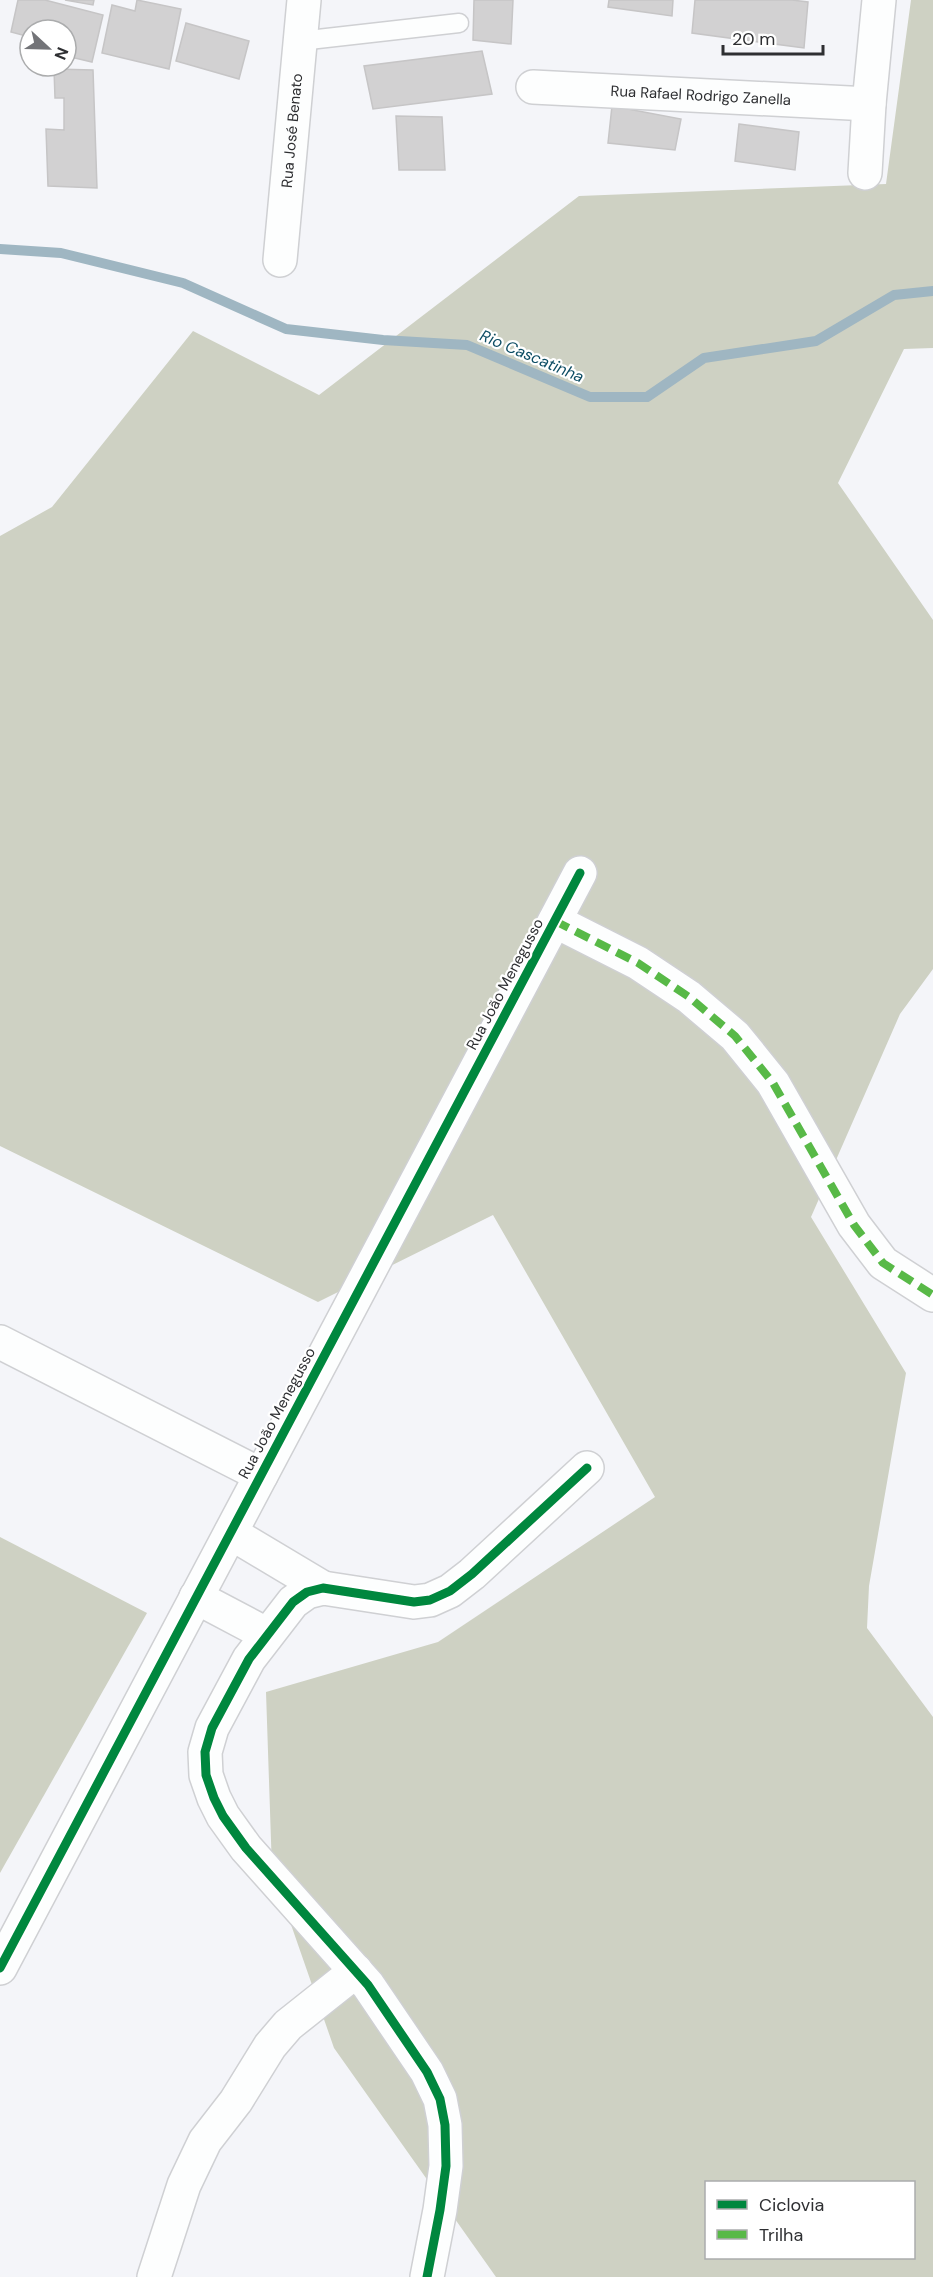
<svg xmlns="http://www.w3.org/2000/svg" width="933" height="2277" font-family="'DM Sans',sans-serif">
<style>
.forest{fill:#ced1c3;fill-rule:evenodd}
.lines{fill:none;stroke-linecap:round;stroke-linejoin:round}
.stream{stroke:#9fb6c2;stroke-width:10}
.building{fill:#d2d1d2;stroke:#c6c5c6;stroke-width:1.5}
.service-casing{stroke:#cfd0d3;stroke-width:21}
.minor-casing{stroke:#cfd0d3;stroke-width:36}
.service{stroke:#fdfefe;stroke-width:18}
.minor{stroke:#fdfefe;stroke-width:33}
.quiet{stroke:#58b947;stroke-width:8;stroke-dasharray:15 8;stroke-linecap:butt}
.cycleway-casing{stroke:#fff;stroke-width:13}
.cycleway{stroke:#00873e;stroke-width:9}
.labels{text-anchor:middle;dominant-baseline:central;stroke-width:4.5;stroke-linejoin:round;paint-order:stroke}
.street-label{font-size:15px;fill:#2e2f32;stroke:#fff}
.water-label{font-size:16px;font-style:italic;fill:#0d4d64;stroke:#fff}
</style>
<rect width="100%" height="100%" fill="#f4f5f9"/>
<g class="forest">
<path d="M911,0h22v348l-29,1 -66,134 95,137v349l-33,45 -89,203 95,156 -37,213 -2,42 66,89v560h-437l-162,-229 -62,-178 -6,-178 172,-50 217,-145 -162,-282 -175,87 -318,-156v-610l52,-29 141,-176 126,64 260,-199 307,-12zM706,2182h208v76h-208z"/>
<polygon points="0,1537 147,1613 0,1873"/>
</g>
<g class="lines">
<polyline class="stream" points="0,249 61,253 183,283 286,329 383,340 467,345 590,397 647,397 704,358 816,341 894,295 933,291"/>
</g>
<g class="building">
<polygon points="18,0 45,0 103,15 92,62 66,56 66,30 30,30 30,37 11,32"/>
<polygon points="65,0 94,0 93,5"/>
<polygon points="137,0 181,9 169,69 102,53 112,5 135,11"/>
<polygon points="474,0 513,0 511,44 473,40"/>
<polygon points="609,0 673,0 672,16 608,7"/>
<polygon points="695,0 792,0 808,2 804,48 692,33"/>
<polygon points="186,23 249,41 239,79 176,61"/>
<polygon points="482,51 492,94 373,109 364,66"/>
<polygon points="54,69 93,70 97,188 48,186 46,129 64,130 64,98 55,98"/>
<polygon points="612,106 681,119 675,150 608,143"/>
<polygon points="396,116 442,117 445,170 399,170"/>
<polygon points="739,124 799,132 795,170 735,161"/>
</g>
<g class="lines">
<defs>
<polyline id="service" points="300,41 459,23"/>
<g id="minor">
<path id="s1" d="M533,87l336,17"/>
<polyline points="865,173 869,104 879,0"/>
<path id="s2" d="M280,260l24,-260"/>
<polyline points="555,921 638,963 689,997 735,1036 773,1083 854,1225 883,1263 933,1295"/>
<polyline points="0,1342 261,1475"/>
<polyline points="231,1533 323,1588"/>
<polyline points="196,1597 266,1634"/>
<polyline points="0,1968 580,873"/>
<polyline points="154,2277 184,2185 205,2141 236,2101 270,2046 288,2025 356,1971"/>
<polyline points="427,2277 440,2210 446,2166 445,2125 440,2099 427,2072 368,1985 246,1848 223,1816 214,1798 206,1775 205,1752 212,1728 249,1659 293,1602 307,1592 323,1588 414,1602 430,1600 450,1591 472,1574 587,1468"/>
</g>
</defs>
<use href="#service" class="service-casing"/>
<use href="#minor" class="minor-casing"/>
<use href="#service" class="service"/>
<use href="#minor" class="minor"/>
<polyline class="quiet" points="555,921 638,963 689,997 735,1036 773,1083 854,1225 883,1263 933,1295"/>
<defs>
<g id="cycleway">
<polyline points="0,1968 580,873"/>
<polyline points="427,2277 440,2210 446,2166 445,2125 440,2099 427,2072 368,1985 246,1848 223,1816 214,1798 206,1775 205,1752 212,1728 249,1659 293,1602 307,1592 323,1588 414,1602 430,1600 450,1591 472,1574 587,1468"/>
</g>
</defs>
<use href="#cycleway" class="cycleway-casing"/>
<use href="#cycleway" class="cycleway"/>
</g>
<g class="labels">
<g class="street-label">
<text stroke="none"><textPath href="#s1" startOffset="168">Rua Rafael Rodrigo Zanella</textPath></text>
<text stroke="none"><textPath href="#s2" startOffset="130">Rua José Benato</textPath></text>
<text transform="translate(505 984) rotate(-62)">Rua João Menegusso</text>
<text transform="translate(277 1413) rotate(-62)">Rua João Menegusso</text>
</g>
<g class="water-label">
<text transform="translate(532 356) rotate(23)">Rio Cascatinha</text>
</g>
</g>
<rect x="705" y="2181" width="210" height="78" fill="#ffffff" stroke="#abacad" stroke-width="1.5"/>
<rect x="717" y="2200" width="30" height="9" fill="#00873e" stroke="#abacad" stroke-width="1.5"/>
<text x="759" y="2211" font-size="18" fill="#2e2f32">Ciclovia</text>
<rect x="717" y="2230" width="30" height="9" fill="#58b947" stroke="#abacad" stroke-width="1.5"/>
<text x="759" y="2241" font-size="18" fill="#2e2f32">Trilha</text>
<g transform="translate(48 48) rotate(112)"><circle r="28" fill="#ffffff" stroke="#abacad" stroke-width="1.5"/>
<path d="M0-4.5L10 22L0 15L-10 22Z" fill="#737478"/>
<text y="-9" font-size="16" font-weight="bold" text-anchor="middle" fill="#2e2f32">N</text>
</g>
<path d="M723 45v9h100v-9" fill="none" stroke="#2e2f32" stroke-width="3"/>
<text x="732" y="45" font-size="18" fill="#2e2f32" stroke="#ffffff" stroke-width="4.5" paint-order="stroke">20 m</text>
</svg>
